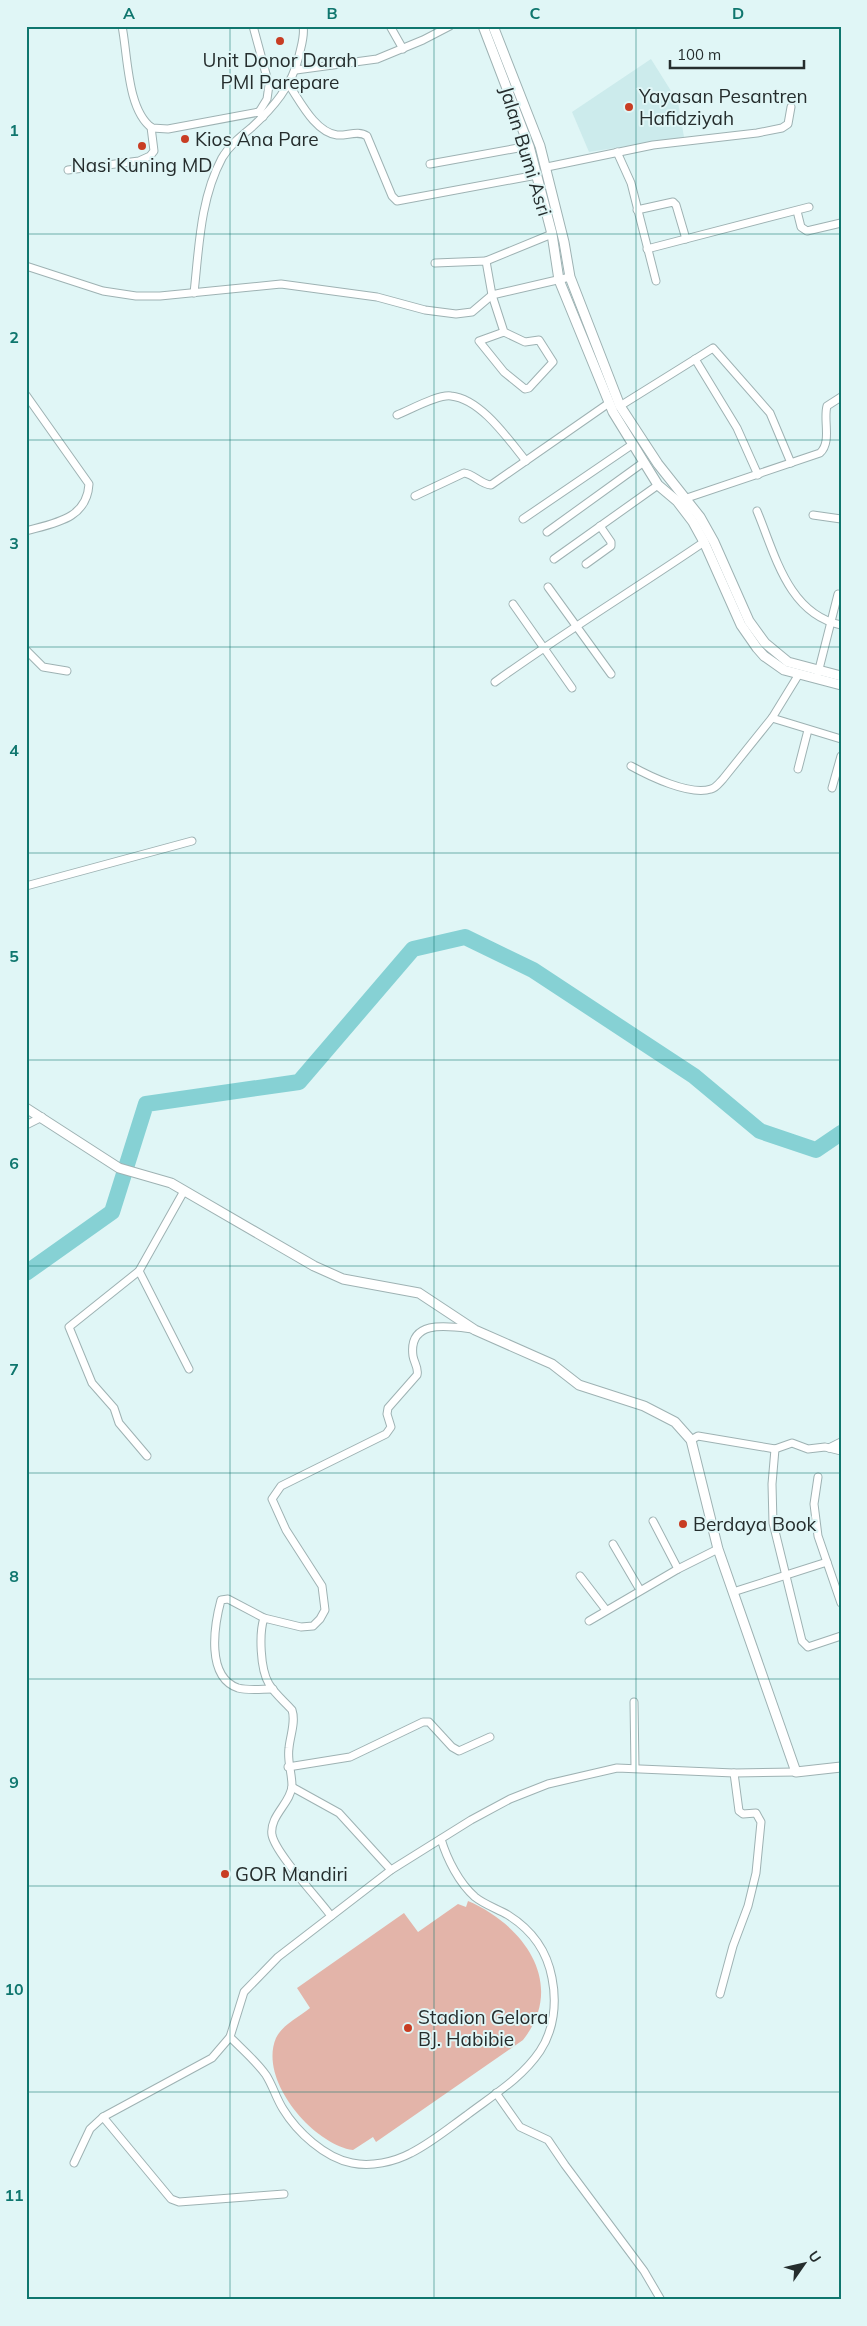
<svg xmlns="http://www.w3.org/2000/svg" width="867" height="2326" font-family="Mulish,sans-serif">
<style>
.built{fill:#ccebec}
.green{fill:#e3b4a9}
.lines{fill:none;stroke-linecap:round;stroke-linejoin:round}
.river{stroke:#86d1d4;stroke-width:16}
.minor-casing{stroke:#9eb2b3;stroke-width:9}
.tertiary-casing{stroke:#9eb2b3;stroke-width:11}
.minor{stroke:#fff;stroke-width:7}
.tertiary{stroke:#fff;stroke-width:9}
.grid{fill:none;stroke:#0f766e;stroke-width:1;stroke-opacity:0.55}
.poi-dot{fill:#c83d23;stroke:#e0f6f6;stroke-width:2}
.labels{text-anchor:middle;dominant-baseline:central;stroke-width:4;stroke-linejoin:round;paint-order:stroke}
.poi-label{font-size:19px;fill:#252d2d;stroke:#e0f6f6;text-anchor:start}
.street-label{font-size:19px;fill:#252d2d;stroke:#e0f6f6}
.neatline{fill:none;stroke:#0f766e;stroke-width:2}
.grid-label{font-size:16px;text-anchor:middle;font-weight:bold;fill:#0f766e}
</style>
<rect width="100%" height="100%" fill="#e0f6f6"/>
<polygon class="built" points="651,59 678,102 684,137 589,152 572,112"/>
<path class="green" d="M468,1901c56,24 99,83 55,139l-147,102 -3,-5 -20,13c-40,-6 -95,-70 -77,-112 6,-13 23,-21 34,-30l-13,-20 107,-75 14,19 40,-28 8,3z"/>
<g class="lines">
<polyline class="river" points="26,1273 112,1212 146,1104 299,1082 413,949 465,937 533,970 694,1076 760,1131 816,1150 841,1133"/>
<defs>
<g id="minor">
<path d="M122,26c6,30 5,84 30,102l16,1 91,-17 4,5"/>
<polyline points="253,26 269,85 267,99 259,112"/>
<polyline points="390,26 403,49"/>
<polyline points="296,70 377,59 423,40 450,26"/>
<path d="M289,85c11,16 26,47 48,50 10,1 21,-5 30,1l25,60 5,5 140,-26"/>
<polyline points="617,152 631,183 656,281"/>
<polyline points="430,164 529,146"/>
<polyline points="547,167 653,145 757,133 782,128 788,124 791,107"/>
<polyline points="68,170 139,161 150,156 154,151 151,127"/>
<polyline points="637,210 673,202 676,205 686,239"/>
<polyline points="797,211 801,227 807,231 841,223"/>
<polyline points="647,249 809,207"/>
<polyline points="486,261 552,234"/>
<polyline points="435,263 486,261 492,295 504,332 525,342 539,340 553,362 529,388 525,389 504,372 479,341 504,332"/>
<polyline points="26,266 103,291 136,296 160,296 281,284 377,297 425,310 456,314 472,312 492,295 570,277"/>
<path d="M194,293c5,-45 6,-94 28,-135 7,-12 18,-21 29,-30 22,-20 41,-42 48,-72 2,-10 6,-20 4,-30"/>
<polyline points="695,359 737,428 758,475"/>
<path d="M26,395l63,89c-2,35 -34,39 -63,47"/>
<polyline points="620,406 713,348 770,413 791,463"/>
<path d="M397,415c13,-5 41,-21 54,-19 30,3 57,43 75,65"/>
<path d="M415,496l49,-23c10,1 16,11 27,12l118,-82"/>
<path d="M681,500l139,-47c12,-11 3,-33 7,-47l14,-9"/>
<path d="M757,511c18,43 31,103 84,114"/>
<polyline points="813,515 841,519"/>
<polyline points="523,519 633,444"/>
<polyline points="547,532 644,462"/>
<polyline points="554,559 658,485"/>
<polyline points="586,564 611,546 611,542 600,526"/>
<polyline points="548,587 611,674"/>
<polyline points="513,604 572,688"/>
<polyline points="26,650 43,667 67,671"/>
<polyline points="818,673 838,594"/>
<path d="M495,682c68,-49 140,-93 209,-140"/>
<polyline points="772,718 841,739"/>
<path d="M631,766c18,10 59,30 80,23 5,-1 8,-6 12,-10l49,-61 27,-44"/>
<polyline points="798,769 808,730"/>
<polyline points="832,788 841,756"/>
<polyline points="26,886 192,841"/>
<polyline points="26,1125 42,1117"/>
<polyline points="139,1271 189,1369"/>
<polyline points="691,1440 698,1436 775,1449 792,1443 808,1449 825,1447 841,1451"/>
<polyline points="829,1448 841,1442"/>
<polyline points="775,1449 772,1484 773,1523 802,1641 808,1647 841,1636"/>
<polyline points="147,1456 119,1423 114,1408 92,1383 69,1327 139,1271 184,1191"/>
<polyline points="818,1477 814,1504 818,1536 841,1603"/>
<polyline points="653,1521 678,1569"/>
<polyline points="613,1544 640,1590"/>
<polyline points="580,1576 606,1610"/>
<polyline points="733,1592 827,1562"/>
<path d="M264,1618l-36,-19 -7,1c-7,26 -15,77 17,88 11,3 24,1 35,1"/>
<polyline points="589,1621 678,1569 718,1549"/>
<polyline points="634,1702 635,1768"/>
<polyline points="288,1767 350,1757 423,1722 429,1722 452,1747 459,1751 490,1737"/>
<polyline points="292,1787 339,1813 391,1870"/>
<path d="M331,1916c-13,-18 -55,-62 -59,-81 -3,-19 19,-32 20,-49 0,-13 -5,-25 -3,-38 1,-12 7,-26 3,-38 -7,-8 -18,-17 -23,-26 -9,-15 -10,-51 -5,-66l37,9 12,-1 7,-7 5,-9 -3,-24 -36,-56 -14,-31 9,-13 105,-52 5,-7 -4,-13 1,-6 29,-33c2,-7 -3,-12 -4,-19 -5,-37 35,-30 59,-27"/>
<polyline points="720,1994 733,1946 748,1906 756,1873 761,1822 756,1813 743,1814 739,1811 734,1773"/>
<path d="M230,2037c12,12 26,24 36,38 7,11 10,23 17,34 14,23 42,49 69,54 19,4 42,-1 59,-10 20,-10 38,-25 56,-38 25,-19 55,-37 73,-64 14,-21 17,-48 12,-73 -5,-27 -20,-48 -44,-63 -10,-6 -23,-10 -33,-18 -16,-14 -28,-38 -34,-58"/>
<polyline points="496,2093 520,2127 548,2140 565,2165 644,2271 661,2300"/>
<polyline points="103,2117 171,2199 179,2202 284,2194"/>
<polyline points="74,2163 90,2129 103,2117 212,2058 230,2037 244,1992 278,1957 391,1870 471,1820 510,1799 548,1784 617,1768 734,1773 796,1772"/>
</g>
<g id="tertiary">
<polyline points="483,26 529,146 552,234 559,280 613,412 658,485 677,501 693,522 704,542 741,625 757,648 764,656 784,670 841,685"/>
<polyline points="493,26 540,146 564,242 570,277 620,406 658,464 700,517 714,542 749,621 765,643 788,662 841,676"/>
<polyline points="26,1108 119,1168 171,1183 314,1266 343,1279 419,1293 475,1330 552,1364 579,1385 644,1406 675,1422 691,1440 718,1549 796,1772 841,1767"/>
</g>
</defs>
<use href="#minor" class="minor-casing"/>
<use href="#tertiary" class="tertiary-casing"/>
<use href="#minor" class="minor"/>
<use href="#tertiary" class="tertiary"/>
</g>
<path class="grid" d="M230,26v2274M434,26v2274M636,26v2274M26,234h815M26,440h815M26,647h815M26,853h815M26,1060h815M26,1266h815M26,1473h815M26,1679h815M26,1886h815M26,2092h815"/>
<g class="poi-dot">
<circle cx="280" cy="41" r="5"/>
<circle cx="629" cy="107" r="5"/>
<circle cx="185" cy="139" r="5"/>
<circle cx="142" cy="146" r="5"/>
<circle cx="683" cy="1524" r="5"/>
<circle cx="225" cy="1874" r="5"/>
<circle cx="408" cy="2028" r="5"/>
</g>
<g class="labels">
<g class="poi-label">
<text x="280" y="60" text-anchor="middle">Unit Donor Darah<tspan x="280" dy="22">PMI Parepare</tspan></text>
<text x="639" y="96">Yayasan Pesantren<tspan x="639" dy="22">Hafidziyah</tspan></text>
<text x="195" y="139">Kios Ana Pare</text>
<text x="142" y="165" text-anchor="middle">Nasi Kuning MD</text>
<text x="693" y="1524">Berdaya Book</text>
<text x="235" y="1874">GOR Mandiri</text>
<text x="418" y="2017">Stadion Gelora<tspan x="418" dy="22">BJ. Habibie</tspan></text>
</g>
<g class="street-label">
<text transform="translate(526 151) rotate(73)">Jalan Bumi Asri</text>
</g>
</g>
<rect width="867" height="2326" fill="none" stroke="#e0f6f6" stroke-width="55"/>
<g transform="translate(804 2264) rotate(56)" stroke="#e0f6f6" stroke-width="4" paint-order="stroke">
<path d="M0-4L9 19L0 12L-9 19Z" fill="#252d2d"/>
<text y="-8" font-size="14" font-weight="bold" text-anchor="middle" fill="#252d2d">U</text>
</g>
<path d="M670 60v8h134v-8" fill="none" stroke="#252d2d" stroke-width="2.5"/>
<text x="677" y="60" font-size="15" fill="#252d2d" stroke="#e0f6f6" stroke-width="4" paint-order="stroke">100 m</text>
<rect x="28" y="28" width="812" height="2270" class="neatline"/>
<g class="grid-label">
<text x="129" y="19">A</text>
<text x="332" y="19">B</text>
<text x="535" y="19">C</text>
<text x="738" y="19">D</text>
<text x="14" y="136">1</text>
<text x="14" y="343">2</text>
<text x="14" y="549">3</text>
<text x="14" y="756">4</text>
<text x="14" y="962">5</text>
<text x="14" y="1169">6</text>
<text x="14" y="1375">7</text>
<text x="14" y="1582">8</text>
<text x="14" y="1788">9</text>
<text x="14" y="1995">10</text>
<text x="14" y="2201">11</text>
</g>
</svg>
